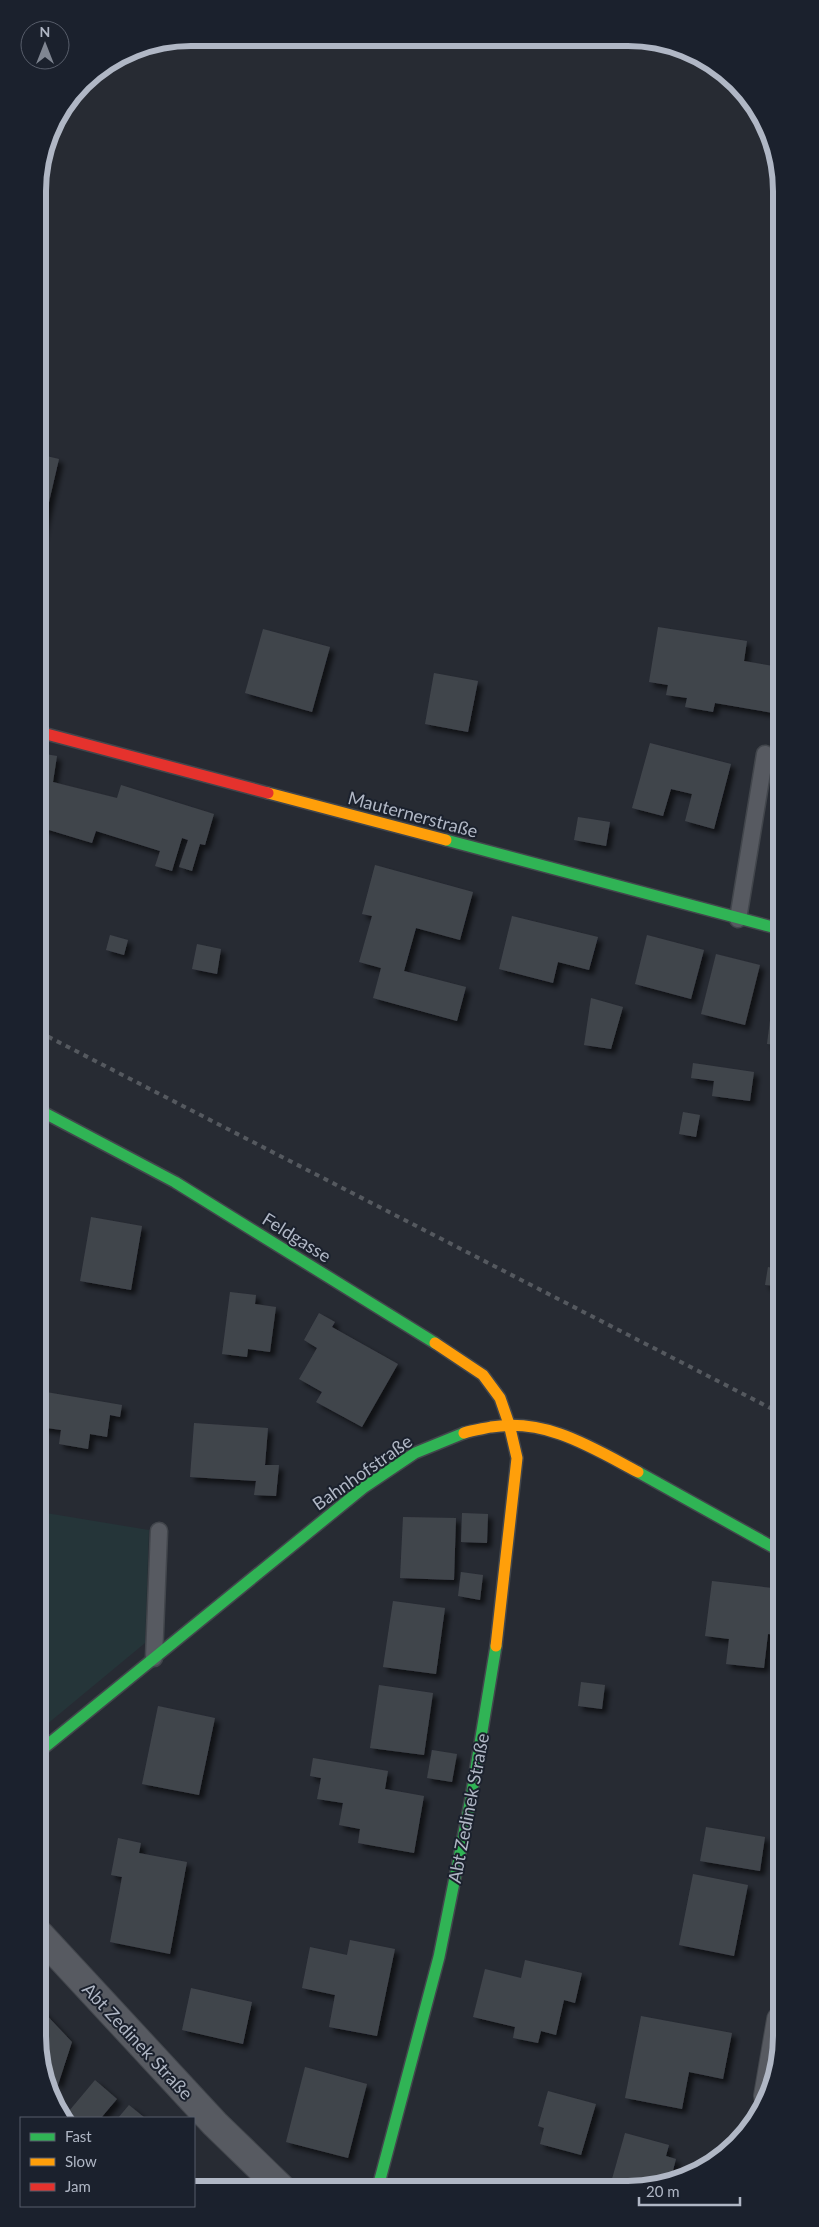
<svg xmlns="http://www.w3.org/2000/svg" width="819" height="2227" font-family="Lato,sans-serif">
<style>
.green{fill:#253539}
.building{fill:#41454c;filter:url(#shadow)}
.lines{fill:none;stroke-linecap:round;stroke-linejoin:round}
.lane-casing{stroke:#42464c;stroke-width:19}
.street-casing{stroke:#42464c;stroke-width:30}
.fast-casing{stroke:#42464c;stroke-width:14}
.slow-casing{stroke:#42464c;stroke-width:14}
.jam-casing{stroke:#42464c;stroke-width:14}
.lane{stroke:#575a61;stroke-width:16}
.street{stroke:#575a61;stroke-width:28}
.fast{stroke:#30b455;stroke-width:11}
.slow{stroke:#ff9f0a;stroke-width:11}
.jam{stroke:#e5322d;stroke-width:11}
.rail{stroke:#55595f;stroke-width:4;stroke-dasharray:5 5;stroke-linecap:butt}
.labels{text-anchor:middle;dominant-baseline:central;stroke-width:4;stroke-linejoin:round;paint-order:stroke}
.street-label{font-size:18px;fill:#b0b7c5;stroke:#1b212d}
.rim{fill:none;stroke:#b0b7c5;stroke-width:6}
</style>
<defs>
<filter id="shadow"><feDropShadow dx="4.5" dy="4.5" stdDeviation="2.5" flood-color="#0009"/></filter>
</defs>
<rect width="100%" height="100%" fill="#272b33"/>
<polygon class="green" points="40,1512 149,1530 145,1643 40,1730"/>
<g class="building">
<polygon points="38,454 59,459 39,545 38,545"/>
<polygon points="658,627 747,641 744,661 779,667 779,714 715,703 713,712 685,707 687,698 666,695 668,685 649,682"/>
<polygon points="263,629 330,647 312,712 245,693"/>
<polygon points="434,673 478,681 468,732 425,724"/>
<polygon points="650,743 731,764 714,829 685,821 692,794 671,789 663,816 632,808"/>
<polygon points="39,753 57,756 53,782 117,798 121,785 214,814 205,845 200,844 192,871 179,867 188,840 182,838 172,871 155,866 160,851 96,831 92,843 39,827"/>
<polygon points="578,817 610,822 606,846 574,840"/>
<polygon points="375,865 473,892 460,940 416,928 404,971 466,987 457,1021 373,998 381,968 359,962 372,916 362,914"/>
<polygon points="512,916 598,937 589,970 558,962 553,983 499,969"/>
<polygon points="110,935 128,940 124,955 106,950"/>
<polygon points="647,935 704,950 691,999 635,984"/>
<polygon points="197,944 221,949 217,974 192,969"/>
<polygon points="716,954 760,965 745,1025 701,1014"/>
<polygon points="591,998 623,1007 611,1049 584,1045"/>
<polygon points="772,1005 780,1006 780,1045 767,1044"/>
<polygon points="693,1063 754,1072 750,1101 712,1096 714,1081 691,1078"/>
<polygon points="683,1112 700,1115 696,1137 679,1134"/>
<polygon points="91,1217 142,1226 131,1290 80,1281"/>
<polygon points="773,1225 780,1226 780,1247 771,1246"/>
<polygon points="779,1262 780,1262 780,1305 774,1304 777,1286 765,1285 768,1267 778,1269"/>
<polygon points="230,1292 256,1295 255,1304 276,1307 270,1352 248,1349 247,1357 222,1354"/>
<polygon points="319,1313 335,1322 332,1327 398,1364 362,1427 316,1402 322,1392 299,1379 317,1348 304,1340"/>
<polygon points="46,1392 122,1405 120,1417 110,1415 107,1437 90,1434 88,1449 59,1444 61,1430 40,1427"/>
<polygon points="194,1423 268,1428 265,1465 279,1465 276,1496 254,1495 256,1481 190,1477"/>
<polygon points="462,1513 488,1514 487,1543 461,1542"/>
<polygon points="403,1517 456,1518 454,1580 400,1578"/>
<polygon points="461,1572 483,1575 480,1600 458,1596"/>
<polygon points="712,1581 781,1589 778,1635 768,1634 764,1668 726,1664 729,1639 705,1636"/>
<polygon points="393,1601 445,1608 436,1674 383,1667"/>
<polygon points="581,1682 605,1685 602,1709 578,1706"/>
<polygon points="379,1685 433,1693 424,1755 370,1748"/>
<polygon points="158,1706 215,1718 199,1795 142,1784"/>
<polygon points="432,1750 457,1754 452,1782 427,1778"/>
<polygon points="313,1758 388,1771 385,1789 424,1796 414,1853 358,1843 360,1829 339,1825 343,1803 317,1799 321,1778 310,1776"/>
<polygon points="706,1827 765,1837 760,1871 700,1861"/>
<polygon points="118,1838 141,1843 139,1853 187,1862 170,1954 110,1942 122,1877 111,1875"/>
<polygon points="693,1874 748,1885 734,1956 679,1945"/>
<polygon points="350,1940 395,1949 377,2036 329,2027 335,1995 302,1988 310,1947 347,1955"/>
<polygon points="525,1960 582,1973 575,2003 564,2000 556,2035 541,2031 538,2043 513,2038 515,2027 473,2017 485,1969 521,1978"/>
<polygon points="191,1988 252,2002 243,2044 182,2030"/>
<polygon points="40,2008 72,2042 58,2085 46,2072 45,2078 41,2066"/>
<polygon points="641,2016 732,2033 723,2079 689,2072 682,2109 625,2098"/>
<polygon points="305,2067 367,2084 348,2158 286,2142"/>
<polygon points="95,2080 117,2099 101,2118 65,2118 64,2117"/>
<polygon points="548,2091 596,2104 581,2155 540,2144 544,2128 538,2126"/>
<polygon points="129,2105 145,2118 118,2118"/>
<polygon points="625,2133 669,2145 666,2156 676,2159 670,2182 658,2186 610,2186"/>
</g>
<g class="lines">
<defs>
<g id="lane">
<polyline points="738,919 765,754"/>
<polyline points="154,1658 159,1531"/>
</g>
<g id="street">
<polyline points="40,1935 215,2124 280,2187"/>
<polyline points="768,2096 781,2020"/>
</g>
<g id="fast">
<polyline points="446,840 780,929"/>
<polyline points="39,1110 175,1182 435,1343"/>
<polyline points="638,1472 780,1551"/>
<polyline points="40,1751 363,1488 415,1453 464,1433"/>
<polyline points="378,2187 439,1957 471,1798 496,1646"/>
</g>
<g id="slow">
<polyline points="268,793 446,840"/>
<polyline points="435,1343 483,1375 500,1398 509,1424 517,1458 496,1646"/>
<path d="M464,1433c9,-3 18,-4 27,-6 55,-9 100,20 147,45"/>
</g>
<polyline id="jam" points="39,732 268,793"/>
</defs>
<use href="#lane" class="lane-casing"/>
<use href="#street" class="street-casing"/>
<use href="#fast" class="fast-casing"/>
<use href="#slow" class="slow-casing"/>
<use href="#jam" class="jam-casing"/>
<use href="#lane" class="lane"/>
<use href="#street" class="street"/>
<use href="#fast" class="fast"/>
<use href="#slow" class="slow"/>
<use href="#jam" class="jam"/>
<polyline class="rail" points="39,1032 780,1413"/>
</g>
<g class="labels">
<g class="street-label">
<text transform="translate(413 814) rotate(15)">Mauternerstraße</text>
<text transform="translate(297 1237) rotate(32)">Feldgasse</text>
<text transform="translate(362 1472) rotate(-35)">Bahnhofstraße</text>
<text transform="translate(468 1808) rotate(-79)">Abt Zedinek Straße</text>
<text transform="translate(138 2041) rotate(47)">Abt Zedinek Straße</text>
</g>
</g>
<path d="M0 0H819V2227H0ZM191 46H628A145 145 0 0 1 773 191V2036A145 145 0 0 1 628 2181H191A145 145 0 0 1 46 2036V191A145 145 0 0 1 191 46Z" fill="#1b212d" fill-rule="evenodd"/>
<path class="rim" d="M191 46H628A145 145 0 0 1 773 191V2036A145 145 0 0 1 628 2181H191A145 145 0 0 1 46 2036V191A145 145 0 0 1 191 46Z"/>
<rect x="20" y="2117" width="175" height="90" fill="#1b212d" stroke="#575d6a"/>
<rect x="30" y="2133" width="25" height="8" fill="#30b455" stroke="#575d6a"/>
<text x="65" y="2142" font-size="15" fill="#b0b7c5">Fast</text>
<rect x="30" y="2158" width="25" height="8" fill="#ff9f0a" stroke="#575d6a"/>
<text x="65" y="2167" font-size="15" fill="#b0b7c5">Slow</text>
<rect x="30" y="2183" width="25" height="8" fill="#e5322d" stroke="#575d6a"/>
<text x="65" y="2192" font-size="15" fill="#b0b7c5">Jam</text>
<g transform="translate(45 45)"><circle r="24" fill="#1b212d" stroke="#575d6a"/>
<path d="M0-4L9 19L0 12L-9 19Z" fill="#808692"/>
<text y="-8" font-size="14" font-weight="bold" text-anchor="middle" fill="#b0b7c5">N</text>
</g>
<path d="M639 2197v8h101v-8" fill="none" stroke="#b0b7c5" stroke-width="2.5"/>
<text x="646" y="2197" font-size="15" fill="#b0b7c5" stroke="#1b212d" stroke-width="4" paint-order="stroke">20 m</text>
</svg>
